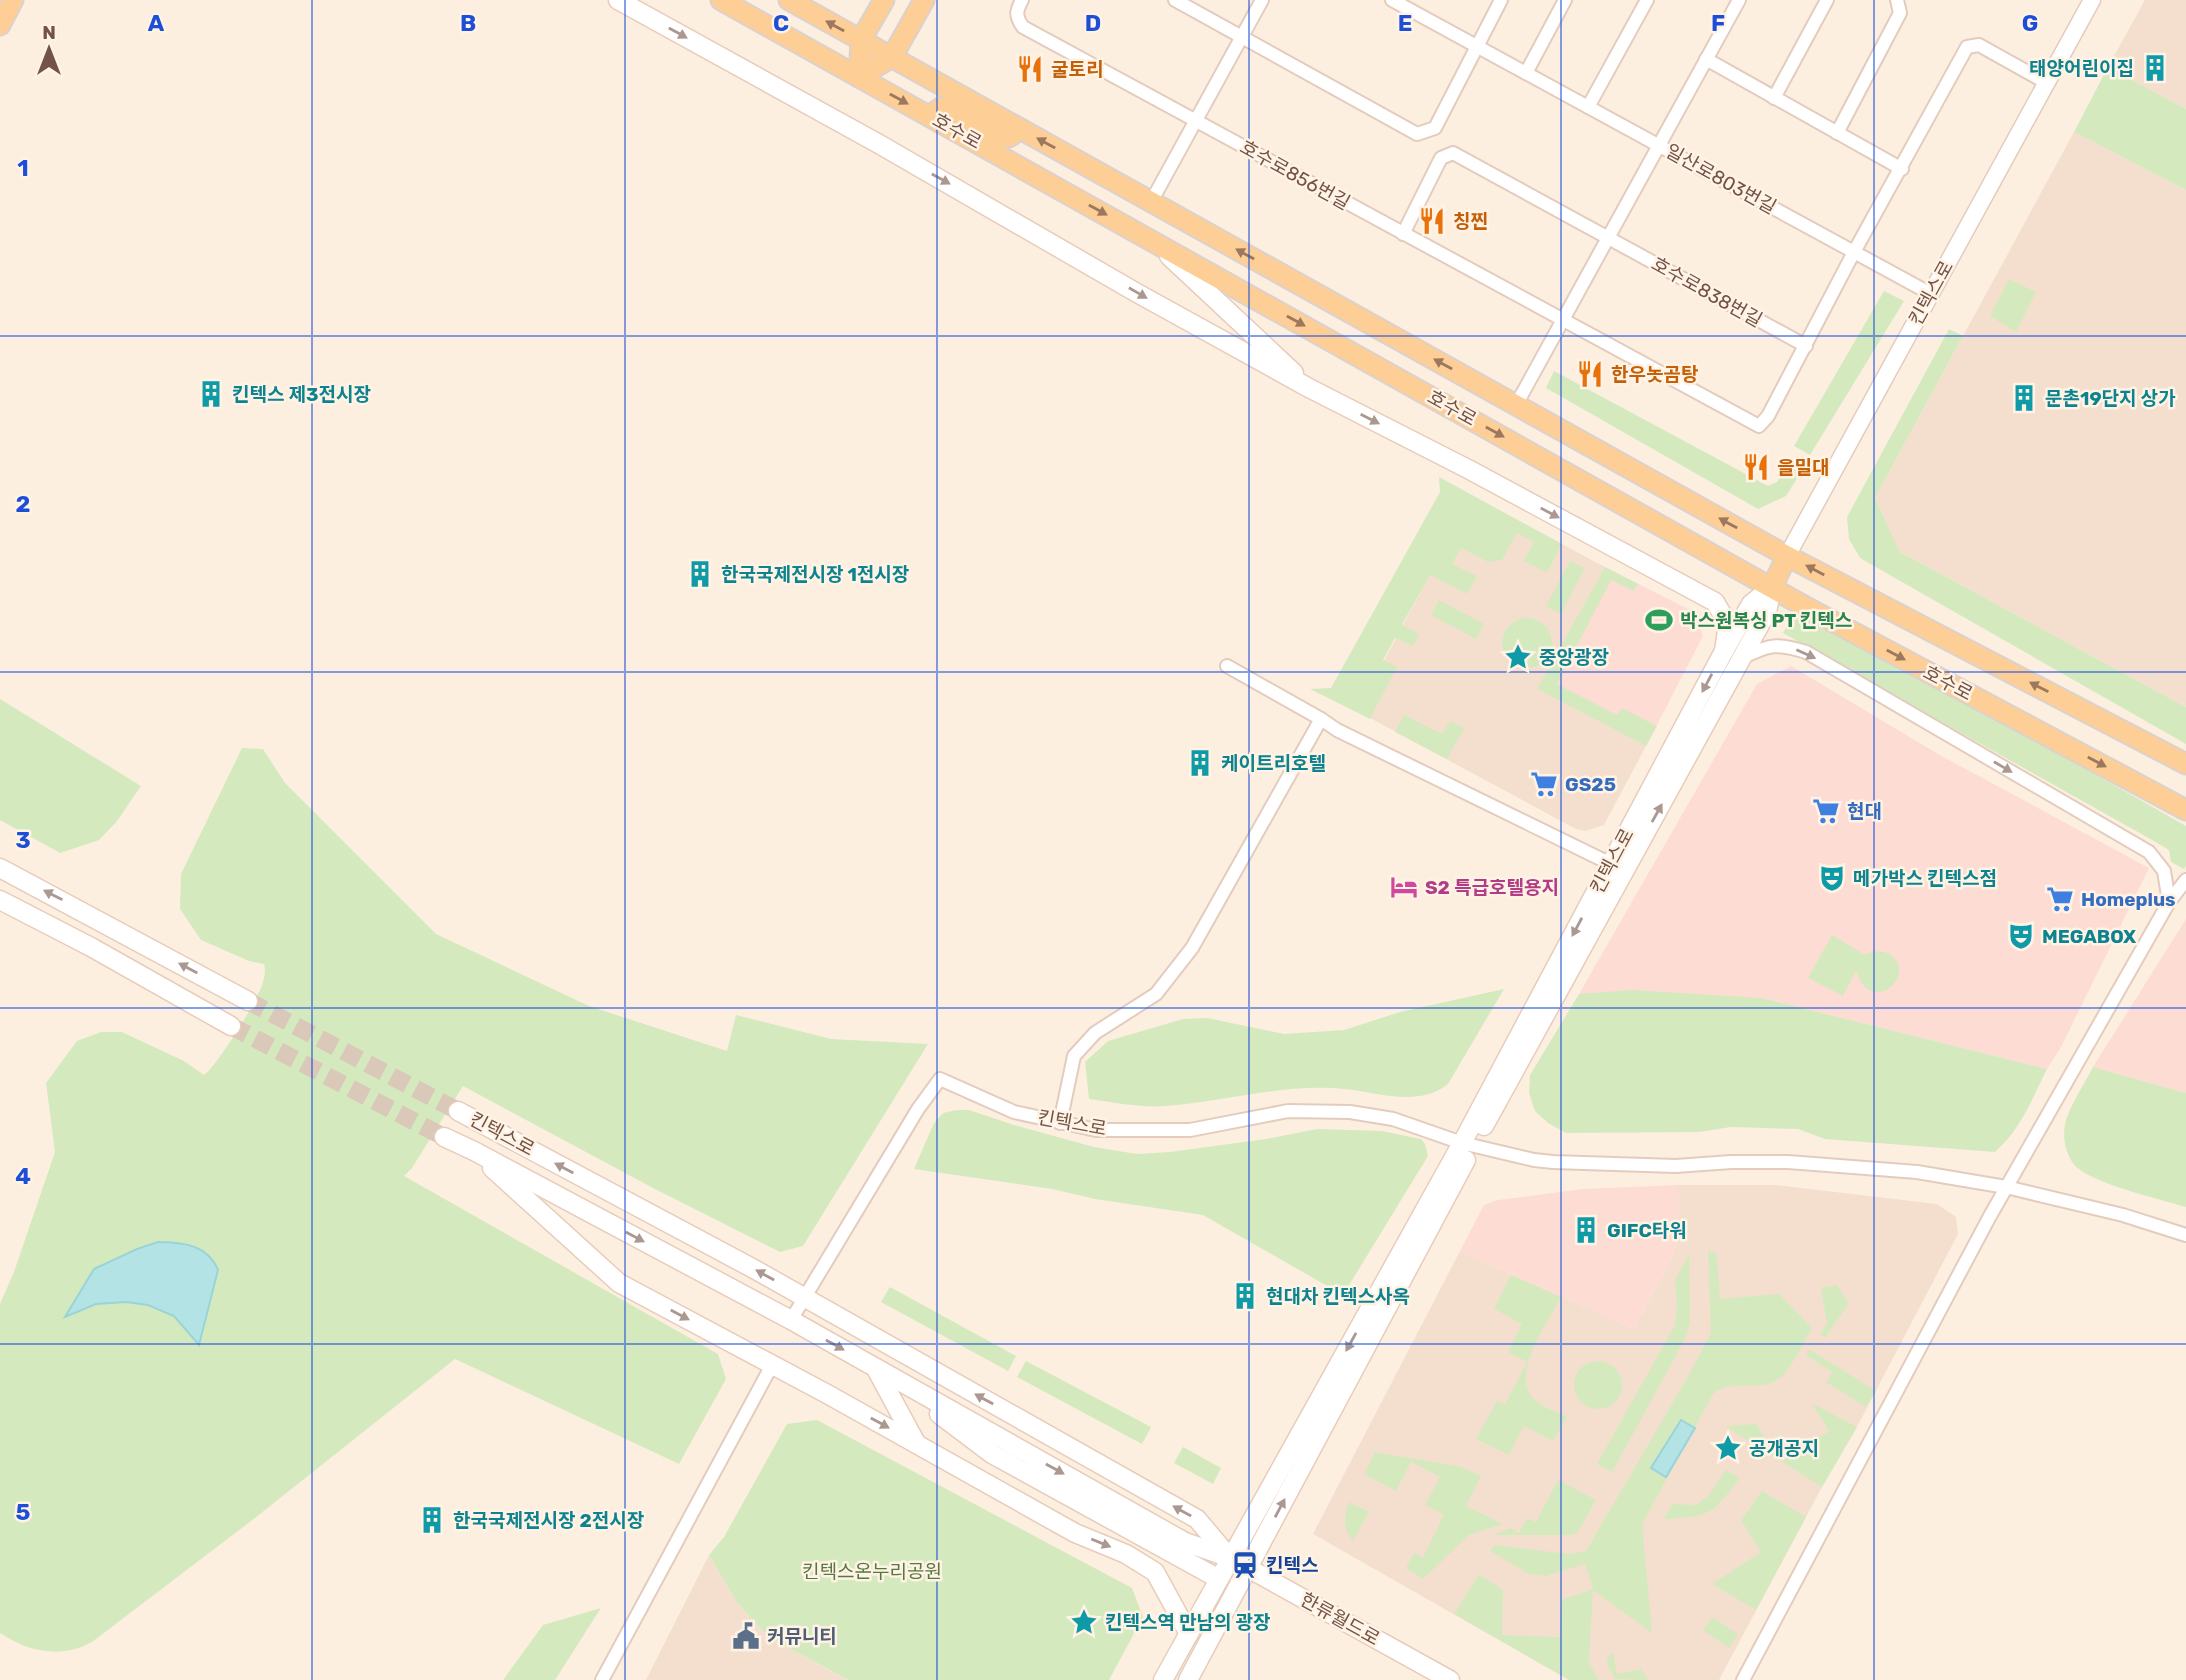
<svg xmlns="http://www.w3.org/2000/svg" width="2186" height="1680" font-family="Rubik,'Noto Sans KR',sans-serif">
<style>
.residential{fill:#f4dfce}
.commercial{fill:#fddcd3}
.green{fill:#d4eabe}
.water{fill:#b4e3e6;stroke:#9ad4d8;stroke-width:2}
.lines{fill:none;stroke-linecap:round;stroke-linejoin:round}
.secondary-tunnel{stroke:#dac8b9;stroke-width:18;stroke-dasharray:18 9;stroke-linecap:butt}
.minor-casing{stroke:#e3ccbe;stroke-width:16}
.tertiary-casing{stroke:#e3ccbe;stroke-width:19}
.secondary-casing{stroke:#e8ccbb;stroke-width:21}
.primary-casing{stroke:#dbd2cf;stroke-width:23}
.minor{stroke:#fff;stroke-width:12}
.tertiary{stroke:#fff;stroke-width:16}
.secondary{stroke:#fff;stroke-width:18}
.primary{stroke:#fdce96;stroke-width:19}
.oneway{fill:#9c785f}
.oneway2{fill:#ab9891}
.grid{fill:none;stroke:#1d4ed8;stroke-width:2;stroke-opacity:0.55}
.labels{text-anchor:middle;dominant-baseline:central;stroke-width:5;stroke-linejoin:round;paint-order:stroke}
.culture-label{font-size:19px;font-weight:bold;fill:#0d838f;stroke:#fff3e6;text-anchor:start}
.food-label{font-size:19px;font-weight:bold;fill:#c56008;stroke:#fff3e6;text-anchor:start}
.street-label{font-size:19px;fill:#735347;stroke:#fff3e6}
.leisure-label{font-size:19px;font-weight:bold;fill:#27864d;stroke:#fff3e6;text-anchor:start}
.shop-label{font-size:19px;font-weight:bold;fill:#366cbe;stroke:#fff3e6;text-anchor:start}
.hotel-label{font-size:19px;font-weight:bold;fill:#b23c85;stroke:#fff3e6;text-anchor:start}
.transit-label{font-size:19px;font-weight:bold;fill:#164399;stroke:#fff3e6;text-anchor:start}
.park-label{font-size:19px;fill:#55793f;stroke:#fff3e6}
.service-label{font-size:19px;font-weight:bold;fill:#4e5e75;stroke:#fff3e6;text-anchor:start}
.grid-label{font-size:23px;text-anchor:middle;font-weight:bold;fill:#1d4ed8;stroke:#fff3e6;stroke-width:5;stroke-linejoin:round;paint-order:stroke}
</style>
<rect width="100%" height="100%" fill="#fdefdf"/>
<g class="residential">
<polygon points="2145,0 2186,0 2186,109 2108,67"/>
<polygon points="2074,132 2186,190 2186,707 1900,552 1875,498"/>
<polygon points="1472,496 1605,567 1538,689 1646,746 1604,825 1586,831 1576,829 1357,711"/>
<polygon points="1678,1185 1776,1185 1937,1204 1956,1217 1958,1234 1857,1427 1822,1487 1719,1680 1569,1680 1313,1534 1460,1251 1634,1329 1674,1253 1679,1236"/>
<polygon points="709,1555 736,1601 768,1637 847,1680 646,1680"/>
</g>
<g class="commercial">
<polygon points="1605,567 1696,613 1703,636 1646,746 1538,689"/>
<polygon points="1791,666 1938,754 2149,868 2062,1045 2047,1069 1762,998 1579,994 1757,684"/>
<polygon points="2186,919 2186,1093 2093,1067"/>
<polygon points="1678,1185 1679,1236 1674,1253 1634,1329 1460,1251 1484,1205 1498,1200 1583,1189"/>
</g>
<g class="green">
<polygon points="2108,67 2186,109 2186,190 2074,132"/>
<polygon points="2009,279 2036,292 2016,332 1990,316"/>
<polygon points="1884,291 1904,301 1810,455 1794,446"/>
<polygon points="1949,329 1963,336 1875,498 1900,552 2186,707 2186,744 1860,558 1849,539 1847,517"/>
<polygon points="1554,371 1768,486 1777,482 1788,464 1801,472 1786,496 1758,509 1546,388"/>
<polygon points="1439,477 1562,544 1547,573 1524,561 1534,542 1517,533 1502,560 1488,562 1461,548 1452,564 1477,576 1467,594 1430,575 1402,625 1419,634 1413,646 1395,638 1383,660 1397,667 1370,719 1310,689 1331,688 1440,492"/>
<polygon points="1570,561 1585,568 1561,614 1546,606"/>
<polygon points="1605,567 1638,584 1634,591 1611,580 1557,684 1617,715 1622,708 1657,726 1646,746 1537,689"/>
<polygon points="1439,600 1484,624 1476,639 1431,615"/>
<polygon points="1799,606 2186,826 2186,866 2184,869 2171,862 2169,850 2152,840 1783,633"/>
<circle cx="1527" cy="643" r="25"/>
<polygon points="0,699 141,786 117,821 99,840 60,853 0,820"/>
<polygon points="1404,715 1442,734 1450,721 1464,728 1447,759 1395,732"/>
<path d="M242,748l21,1 22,34 151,151 153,72 138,45 9,-36 95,24 97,5 -125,202 -23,6 -125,-63 -192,-103 -51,82 -8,8 314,178 8,25 -47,85 -224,-105 -200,159 -163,124c-30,17 -64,10 -92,-9v-329l14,-32 41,-120 -9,-69 31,-42 24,-9h21l62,29 20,14c10,-6 47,-64 53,-79 5,-8 10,-23 7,-32l-15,-3 -48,-21 -21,-31 1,-35z"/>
<path d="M1832,935l33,20c8,-4 17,-6 26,0 27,20 -20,63 -35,16l-13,25 -35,-18z"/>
<path d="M1504,989l-56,95c-30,24 -70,8 -104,5 -61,-6 -120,13 -180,17 -25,2 -51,-4 -75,-7l-4,-37 23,-21 75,-22 24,-1 77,16 60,-4 56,-18z"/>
<path d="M1632,990l130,8 285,71c-15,30 -26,60 -52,83l-170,-13 -27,-10 -67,-2 -32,5 -133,1 -18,-10 -13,-12 -6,-18 1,-18 49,-81z"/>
<path d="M2093,1067l93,26v114c-27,-8 -87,-22 -107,-38 -12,-9 -17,-29 -14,-44 3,-17 20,-42 28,-58z"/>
<polygon points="956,1110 969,1110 1014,1125 1094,1147 1137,1154 1170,1152 1266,1139 1317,1129 1382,1131 1421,1139 1425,1144 1428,1156 1343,1295 1203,1215 1095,1199 1052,1189 914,1169 934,1123 943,1113"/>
<path d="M1708,1250l9,4 3,45 59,-5 33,34c-9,15 -18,36 -30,48 -20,19 -50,1 -69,18l-71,130 10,109 -59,-43 -4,73 10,17h-30l-115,-66 25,-40 24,16 -1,45 58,2 1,-37 32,-11 -8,-25 -39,12 -17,-2 -39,-23 5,-6 73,9 18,-3 100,-171 25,-47z"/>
<polygon points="1689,1254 1690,1321 1686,1337 1612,1472 1597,1464 1675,1325 1677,1306 1675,1280"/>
<path d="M1511,1275l50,22c-12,24 -51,76 -28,101 8,9 23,13 34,19l-14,24 -29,-15 -15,29 -33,-16 21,-38 8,3 22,-42 -19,-10 14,-28 -28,-15z"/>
<polygon points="1837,1285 1849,1303 1825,1338 1820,1334 1827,1324 1821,1288"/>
<polygon points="890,1287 1016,1356 1008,1371 881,1302"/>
<polygon points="1809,1349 1876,1391 1866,1407 1826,1382 1832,1372 1806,1355"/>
<polygon points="1026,1361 1151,1427 1142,1444 1017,1377"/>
<circle cx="1598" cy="1385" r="24"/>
<polygon points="1812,1403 1857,1427 1822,1487 1725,1426 1756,1424 1781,1462 1829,1431"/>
<polygon points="817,1420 1132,1588 1143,1617 1109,1680 848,1680 768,1637 736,1601 709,1555 724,1537 787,1424"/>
<polygon points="1183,1447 1221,1468 1213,1484 1174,1463"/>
<polygon points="1375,1452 1462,1467 1481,1476 1466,1506 1503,1524 1469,1535 1423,1579 1406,1568 1414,1553 1423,1557 1444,1515 1425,1505 1440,1477 1411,1462 1396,1491 1364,1474"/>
<path d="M1726,1470l14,8c-30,38 -27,38 -76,41l8,-15 24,1 11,-8z"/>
<polygon points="1558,1480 1596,1500 1577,1533 1572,1535 1493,1535 1511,1528 1519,1533 1527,1518 1536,1522"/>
<polygon points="1762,1491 1806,1517 1756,1610 1712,1584 1761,1552 1741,1520"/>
<path d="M1349,1502l20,10 -16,29c-11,-13 -9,-24 -4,-39z"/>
<polygon points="601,1608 555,1680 503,1680 543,1625"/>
<polygon points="1712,1617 1738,1634 1729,1648 1703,1630"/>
<polygon points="1613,1653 1617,1674 1641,1669 1648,1680 1615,1679 1607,1664 1608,1656"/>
</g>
<g class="water">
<path d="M158,1242c25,0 50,3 60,28l-19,75 -25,-29 -26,-11 -22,-3 -30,2 -31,13 29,-48 43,-20z"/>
<polygon points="1681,1420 1695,1428 1666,1477 1651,1468"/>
</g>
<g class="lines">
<g class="secondary-tunnel">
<polyline points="248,1001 458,1111"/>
<polyline points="231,1026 444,1137"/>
</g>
<defs>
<g id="minor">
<path d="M1022,0c-6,11 -7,16 1,27l736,399 9,-10 86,-164 113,-205 12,-2 68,38"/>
<polyline points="1175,0 1417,134 1435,128 1501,0"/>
<polyline points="1392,0 1931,294"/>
<polyline points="1706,59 1902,169"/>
<polyline points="1526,73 1565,0"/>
<polyline points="1774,98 1827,0"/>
<polyline points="1588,107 1647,0"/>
<polyline points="1837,133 1900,13 1897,0"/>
<polyline points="1151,202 1262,0"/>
<polyline points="1403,234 1441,158 1453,153 1806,346"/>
<polyline points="1516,405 1739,0"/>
<path d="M1742,658c27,-14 36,-15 64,-6l343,200 15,19 5,31"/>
<polyline points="1227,666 1321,719"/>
<polyline points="1060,1123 1074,1056 1095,1033 1156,994 1192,948 1321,719 1337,730 1611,864"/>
<polyline points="791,1320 918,1109 940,1079 1014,1112 1096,1130 1190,1130 1288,1111 1350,1112 1393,1119 1462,1143 1534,1160 1553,1162 1676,1166 1731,1162 1788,1162 1917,1172 2006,1187 2123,1215 2186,1235"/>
<polyline points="602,1680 772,1365"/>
<polyline points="1743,1680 1990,1216 2169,902 2186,880"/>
</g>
<polyline id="tertiary" points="1787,556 2092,0"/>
<g id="secondary">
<polyline points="618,0 879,144 1137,293 1309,388 1468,469 1715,602 1728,624 1724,651"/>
<polyline points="1169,256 1294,373"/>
<polyline points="0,868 248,1001"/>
<polyline points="0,900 91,947 231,1026"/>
<polyline points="458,1111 754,1269 1197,1519 1230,1558"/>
<polyline points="1484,1126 1767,612 1772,587"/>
<polyline points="444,1137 474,1151 791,1320 1185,1542 1230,1558 1450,1680"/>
<polyline points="492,1168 619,1283 829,1395 1075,1533 1126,1554 1155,1572 1189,1634"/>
<polyline points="876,1369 916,1443"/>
<polyline points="939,1414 992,1454 1219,1579"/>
<polyline points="1163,1680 1462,1143 1724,651 1751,604 1772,587"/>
<polyline points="1188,1680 1466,1160"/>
</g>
<g id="primary">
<polyline points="721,0 1804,606 2186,810"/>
<polyline points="789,0 1787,556 2186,764"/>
<polyline points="0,25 13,0"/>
<polyline points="859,77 892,57 924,0"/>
<polyline points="859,77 861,40 884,0"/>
<polyline points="940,122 936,111 942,107 999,137 1009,137 1021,129"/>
<polyline points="1772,587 1787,556"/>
</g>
</defs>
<use href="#minor" class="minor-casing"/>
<use href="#tertiary" class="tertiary-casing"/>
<use href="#secondary" class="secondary-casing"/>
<use href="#primary" class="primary-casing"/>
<use href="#minor" class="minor"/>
<use href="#tertiary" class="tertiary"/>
<use href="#secondary" class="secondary"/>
<use href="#primary" class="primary"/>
</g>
<defs><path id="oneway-solid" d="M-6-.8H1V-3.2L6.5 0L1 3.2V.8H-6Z" transform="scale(1.75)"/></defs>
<g class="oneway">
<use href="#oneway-solid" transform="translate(835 26) rotate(-151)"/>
<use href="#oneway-solid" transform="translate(899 99) rotate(29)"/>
<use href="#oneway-solid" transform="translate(1046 143) rotate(-151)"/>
<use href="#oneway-solid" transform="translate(1098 210) rotate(29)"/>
<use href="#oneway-solid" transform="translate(1245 254) rotate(-151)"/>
<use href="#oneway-solid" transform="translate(1296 321) rotate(29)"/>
<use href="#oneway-solid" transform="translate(1443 364) rotate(-151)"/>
<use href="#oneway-solid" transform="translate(1495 432) rotate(29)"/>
<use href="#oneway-solid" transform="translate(1728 523) rotate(-151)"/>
<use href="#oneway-solid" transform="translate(1815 570) rotate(-152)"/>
<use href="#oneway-solid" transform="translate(1896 655) rotate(28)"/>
<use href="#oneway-solid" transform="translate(2039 687) rotate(-153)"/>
<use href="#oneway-solid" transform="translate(2097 762) rotate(28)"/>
</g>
<g class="oneway2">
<use href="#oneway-solid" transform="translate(678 33) rotate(29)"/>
<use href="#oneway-solid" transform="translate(941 179) rotate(29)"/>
<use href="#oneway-solid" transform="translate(1138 293) rotate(30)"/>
<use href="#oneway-solid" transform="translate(1370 419) rotate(27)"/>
<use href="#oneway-solid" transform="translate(1550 513) rotate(28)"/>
<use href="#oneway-solid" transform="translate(1806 654) rotate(24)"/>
<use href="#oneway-solid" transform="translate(1707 683) rotate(118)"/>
<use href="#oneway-solid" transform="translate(2003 767) rotate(30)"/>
<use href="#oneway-solid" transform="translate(1657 813) rotate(-61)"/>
<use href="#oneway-solid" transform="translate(53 895) rotate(-153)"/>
<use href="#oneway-solid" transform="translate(1577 927) rotate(118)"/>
<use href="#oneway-solid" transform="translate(188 968) rotate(-152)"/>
<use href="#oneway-solid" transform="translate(564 1168) rotate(-152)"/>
<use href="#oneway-solid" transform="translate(635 1237) rotate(28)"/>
<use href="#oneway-solid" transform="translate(765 1275) rotate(-151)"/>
<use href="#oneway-solid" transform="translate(680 1315) rotate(28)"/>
<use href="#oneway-solid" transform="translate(1351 1342) rotate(119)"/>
<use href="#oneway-solid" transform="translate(835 1345) rotate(29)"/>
<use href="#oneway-solid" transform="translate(984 1399) rotate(-151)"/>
<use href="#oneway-solid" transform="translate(880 1423) rotate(29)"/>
<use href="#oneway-solid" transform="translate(1055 1469) rotate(29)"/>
<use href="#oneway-solid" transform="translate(1280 1508) rotate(-62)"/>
<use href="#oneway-solid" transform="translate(1182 1511) rotate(-151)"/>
<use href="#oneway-solid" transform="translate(1101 1543) rotate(22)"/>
</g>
<path class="grid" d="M312,0v1680M625,0v1680M937,0v1680M1249,0v1680M1561,0v1680M1874,0v1680M0,336h2186M0,672h2186M0,1008h2186M0,1344h2186"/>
<defs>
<symbol id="building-bare" viewBox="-9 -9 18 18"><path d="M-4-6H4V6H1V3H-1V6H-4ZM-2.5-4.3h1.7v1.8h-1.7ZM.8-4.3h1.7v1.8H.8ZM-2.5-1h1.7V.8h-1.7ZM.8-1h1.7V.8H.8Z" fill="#0f9aa8" stroke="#fff3e6" stroke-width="2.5" paint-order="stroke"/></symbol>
<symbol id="restaurant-bare" viewBox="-9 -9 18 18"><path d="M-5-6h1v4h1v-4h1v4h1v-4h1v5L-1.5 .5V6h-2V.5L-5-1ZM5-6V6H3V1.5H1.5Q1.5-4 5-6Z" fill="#e8710a" stroke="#fff3e6" stroke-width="2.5" paint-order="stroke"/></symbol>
<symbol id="stadium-bare" viewBox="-9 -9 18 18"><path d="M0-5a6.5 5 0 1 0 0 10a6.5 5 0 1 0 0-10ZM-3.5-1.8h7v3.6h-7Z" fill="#2e9e5b" stroke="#fff3e6" stroke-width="2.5" paint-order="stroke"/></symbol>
<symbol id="sight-bare" viewBox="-9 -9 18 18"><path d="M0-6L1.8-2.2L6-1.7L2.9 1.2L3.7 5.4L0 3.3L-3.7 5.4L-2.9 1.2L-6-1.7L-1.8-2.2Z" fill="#0f9aa8" stroke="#fff3e6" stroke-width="2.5" paint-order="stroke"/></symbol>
<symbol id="supermarket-bare" viewBox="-9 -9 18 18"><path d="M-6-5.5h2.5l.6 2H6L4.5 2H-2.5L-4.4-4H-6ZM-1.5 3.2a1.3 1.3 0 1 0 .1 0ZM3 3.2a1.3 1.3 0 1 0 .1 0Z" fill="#3f7fe0" stroke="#fff3e6" stroke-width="2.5" paint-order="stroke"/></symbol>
<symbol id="theatre-bare" viewBox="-9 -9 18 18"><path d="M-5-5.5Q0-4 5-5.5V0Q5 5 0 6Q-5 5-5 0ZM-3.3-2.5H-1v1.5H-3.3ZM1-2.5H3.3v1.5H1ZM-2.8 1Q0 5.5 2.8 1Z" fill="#0f9aa8" stroke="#fff3e6" stroke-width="2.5" paint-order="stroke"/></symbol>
<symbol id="hotel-bare" viewBox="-9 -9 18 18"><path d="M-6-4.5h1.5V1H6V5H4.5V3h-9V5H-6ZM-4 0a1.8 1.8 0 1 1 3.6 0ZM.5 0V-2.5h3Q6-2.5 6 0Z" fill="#d1479c" stroke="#fff3e6" stroke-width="2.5" paint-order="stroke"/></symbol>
<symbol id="station-bare" viewBox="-9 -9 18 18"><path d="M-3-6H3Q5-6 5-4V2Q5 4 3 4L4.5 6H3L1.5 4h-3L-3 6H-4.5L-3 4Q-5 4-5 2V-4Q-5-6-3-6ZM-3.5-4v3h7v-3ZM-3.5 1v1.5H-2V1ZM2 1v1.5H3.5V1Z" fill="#1a4fb4" stroke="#fff3e6" stroke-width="2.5" paint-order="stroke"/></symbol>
<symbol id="civic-bare" viewBox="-9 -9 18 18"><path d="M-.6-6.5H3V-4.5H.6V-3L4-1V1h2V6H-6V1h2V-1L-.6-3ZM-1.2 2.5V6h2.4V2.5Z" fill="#5c6f8a" stroke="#fff3e6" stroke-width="2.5" paint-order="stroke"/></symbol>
</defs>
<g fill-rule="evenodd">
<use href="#building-bare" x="2136" y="49" width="38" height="38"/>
<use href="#restaurant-bare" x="1011" y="50" width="38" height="38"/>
<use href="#restaurant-bare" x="1413" y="202" width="38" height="38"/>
<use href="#restaurant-bare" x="1571" y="355" width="38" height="38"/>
<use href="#building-bare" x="192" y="375" width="38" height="38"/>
<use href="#building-bare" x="2005" y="379" width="38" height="38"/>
<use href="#restaurant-bare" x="1737" y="448" width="38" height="38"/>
<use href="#building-bare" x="681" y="555" width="38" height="38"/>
<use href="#stadium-bare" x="1640" y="601" width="38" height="38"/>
<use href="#sight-bare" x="1499" y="638" width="38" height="38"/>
<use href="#building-bare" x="1181" y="744" width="38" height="38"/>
<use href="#supermarket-bare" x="1525" y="765" width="38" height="38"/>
<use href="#supermarket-bare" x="1807" y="792" width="38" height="38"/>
<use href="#theatre-bare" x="1813" y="859" width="38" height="38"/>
<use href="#hotel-bare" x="1385" y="868" width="38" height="38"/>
<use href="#supermarket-bare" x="2041" y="880" width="38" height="38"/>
<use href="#theatre-bare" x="2002" y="917" width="38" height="38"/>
<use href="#building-bare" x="1567" y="1211" width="38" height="38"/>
<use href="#building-bare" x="1226" y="1277" width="38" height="38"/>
<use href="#sight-bare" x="1709" y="1429" width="38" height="38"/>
<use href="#building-bare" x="413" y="1501" width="38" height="38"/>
<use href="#station-bare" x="1226" y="1546" width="38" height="38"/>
<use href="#sight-bare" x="1065" y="1603" width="38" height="38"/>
<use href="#civic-bare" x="727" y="1617" width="38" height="38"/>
</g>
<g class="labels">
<g class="culture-label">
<text x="2134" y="68" text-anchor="end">태양어린이집</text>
<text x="232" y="394">킨텍스 제3전시장</text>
<text x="2045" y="398">문촌19단지 상가</text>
<text x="721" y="574">한국국제전시장 1전시장</text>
<text x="1539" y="657">중앙광장</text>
<text x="1221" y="763">케이트리호텔</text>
<text x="1853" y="878">메가박스 킨텍스점</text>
<text x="2042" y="936">MEGABOX</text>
<text x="1607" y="1230">GIFC타워</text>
<text x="1266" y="1296">현대차 킨텍스사옥</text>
<text x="1749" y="1448">공개공지</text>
<text x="453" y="1520">한국국제전시장 2전시장</text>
<text x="1105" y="1622">킨텍스역 만남의 광장</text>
</g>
<g class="food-label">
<text x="1051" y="69">굴토리</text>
<text x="1453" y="221">칭찐</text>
<text x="1611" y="374">한우놋곰탕</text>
<text x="1777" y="467">을밀대</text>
</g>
<g class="street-label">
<text transform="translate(957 131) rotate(29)">호수로</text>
<text transform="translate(1295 175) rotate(29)">호수로856번길</text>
<text transform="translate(1721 179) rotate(29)">일산로803번길</text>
<text transform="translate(1707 292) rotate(29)">호수로838번길</text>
<text transform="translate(1931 293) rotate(-61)">킨텍스로</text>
<text transform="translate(1452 408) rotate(29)">호수로</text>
<text transform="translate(1948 683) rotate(28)">호수로</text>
<text transform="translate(1612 861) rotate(-62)">킨텍스로</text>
<text transform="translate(1072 1123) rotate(10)">킨텍스로</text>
<text transform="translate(502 1134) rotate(28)">킨텍스로</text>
<text transform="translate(1340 1619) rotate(29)">한류월드로</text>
</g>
<g class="leisure-label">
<text x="1680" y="620">박스원복싱 PT 킨텍스</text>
</g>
<g class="shop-label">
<text x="1565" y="784">GS25</text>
<text x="1847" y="811">현대</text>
<text x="2081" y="899">Homeplus</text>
</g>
<g class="hotel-label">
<text x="1425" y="887">S2 특급호텔용지</text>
</g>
<g class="transit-label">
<text x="1266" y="1565">킨텍스</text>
</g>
<g class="park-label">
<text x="872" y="1571">킨텍스온누리공원</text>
</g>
<g class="service-label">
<text x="767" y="1636">커뮤니티</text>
</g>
</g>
<g class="grid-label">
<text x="156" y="31">A</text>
<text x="468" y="31">B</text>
<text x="781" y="31">C</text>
<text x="1093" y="31">D</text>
<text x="1405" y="31">E</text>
<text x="1718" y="31">F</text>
<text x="2030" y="31">G</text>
<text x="23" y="176">1</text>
<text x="23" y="512">2</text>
<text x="23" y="848">3</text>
<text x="23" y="1184">4</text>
<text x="23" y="1520">5</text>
</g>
<g transform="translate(49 49)" stroke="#fff3e6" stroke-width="5" paint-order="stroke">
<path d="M0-5L12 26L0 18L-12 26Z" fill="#735347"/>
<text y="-10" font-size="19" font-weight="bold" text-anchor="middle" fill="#735347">N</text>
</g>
</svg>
